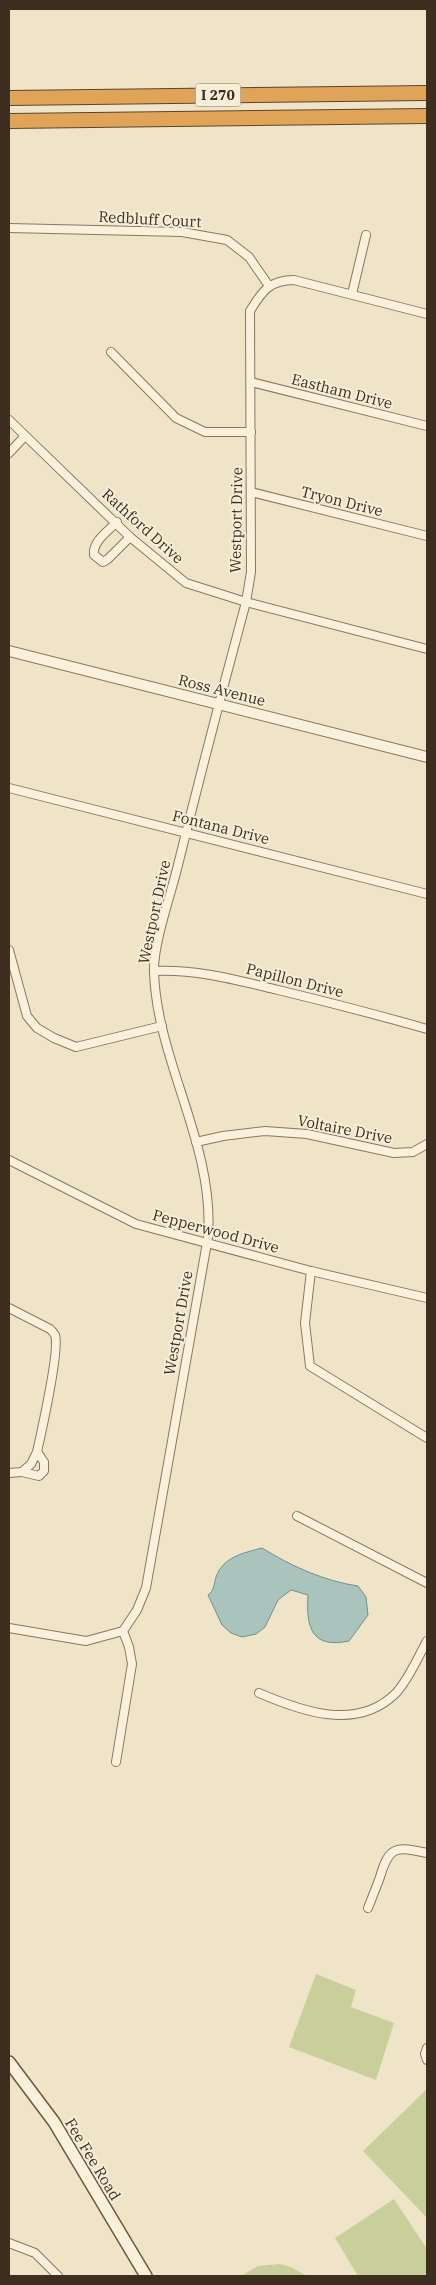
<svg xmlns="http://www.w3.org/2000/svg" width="436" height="2285" font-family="'IBM Plex Serif',serif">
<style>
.green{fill:#c9cf9b}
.water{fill:#a9c4bc;stroke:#6f938a}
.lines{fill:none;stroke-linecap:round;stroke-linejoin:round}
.minor-casing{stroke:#8d765c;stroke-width:10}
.tertiary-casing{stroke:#8d765c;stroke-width:12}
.secondary-casing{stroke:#6f573f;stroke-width:14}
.motorway-casing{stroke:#5b4430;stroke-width:16}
.minor{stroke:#faf1dc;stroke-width:8}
.tertiary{stroke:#faf1dc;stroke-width:10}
.secondary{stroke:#faf1dc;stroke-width:11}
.motorway{stroke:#e0a458;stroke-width:14}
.labels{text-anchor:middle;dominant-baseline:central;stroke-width:4;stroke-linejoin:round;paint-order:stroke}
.shield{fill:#f7eed8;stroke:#756857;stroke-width:1}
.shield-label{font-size:14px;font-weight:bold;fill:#3d2e20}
.street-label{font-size:15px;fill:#3d2e20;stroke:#f7eed8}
</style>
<rect width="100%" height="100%" fill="#f0e4c8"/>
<g class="green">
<polygon points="316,1974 356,1990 351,2007 394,2023 376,2080 289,2047"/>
<polygon points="427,2089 427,2218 363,2151"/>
<polygon points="394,2199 427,2249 427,2276 358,2276 335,2238"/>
<polygon points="280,2264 291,2267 307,2276 241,2276 258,2266"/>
</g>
<path class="water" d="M262,1548c29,18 62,33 96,38l8,11 2,18 -19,26c-38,8 -43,-14 -41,-46l-17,-5 -13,10 -13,27 -9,7 -14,3 -11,-4 -9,-8 -14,-30c6,-4 6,-11 8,-18 7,-20 27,-24 46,-29z"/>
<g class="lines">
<defs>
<g id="minor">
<polyline points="9,228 182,232 227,240 249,257 269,286"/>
<polyline points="352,294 366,235"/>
<polyline points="111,352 176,418 205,432 251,432"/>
<polyline points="251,382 427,426"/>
<polyline points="9,420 130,537 186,583 246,602 427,649"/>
<polyline points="9,453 25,436"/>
<polyline points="251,492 427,536"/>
<path d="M117,522c-9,9 -25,20 -23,33l9,7 5,-3 22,-22"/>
<polyline points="9,788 427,894"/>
<polyline points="9,950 27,1016 37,1028 54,1038 76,1047 162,1026"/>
<path d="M154,971c44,-2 82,9 124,19 50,12 100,25 149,39"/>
<polyline points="196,1142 223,1136 265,1131 307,1134 394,1153 413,1152 427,1144"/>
<polyline points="9,1160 136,1224 311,1271 427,1298"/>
<polyline points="311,1271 305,1323 310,1366 427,1438"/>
<path d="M9,1308l41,21c1,1 5,5 5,6 5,14 -14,99 -18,117l-6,12 -9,8 -13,1"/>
<polyline points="22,1472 39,1476 44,1471 44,1462 37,1452"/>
<polyline points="297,1516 427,1583"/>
<polyline points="9,1628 86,1641 123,1631"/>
<path d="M259,1693c42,18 98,39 137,0 13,-14 22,-36 31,-52"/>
<path d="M116,1762l16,-98 -3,-17 -6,-16 14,-21 9,-22 62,-351c7,-92 -51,-175 -54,-265 -1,-27 16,-75 23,-103 22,-89 45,-178 69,-267l5,-30 -1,-261c12,-20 20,-31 44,-31l133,34"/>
<path d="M368,1908c4,-10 8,-20 12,-31 9,-31 16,-31 47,-24"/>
<polyline points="427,2048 425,2054 427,2060"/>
<polyline points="9,2243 35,2253 58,2276"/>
</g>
<polyline id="tertiary" points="9,651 427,757"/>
<polyline id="secondary" points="9,2062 54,2122 146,2276"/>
<g id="motorway">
<polyline points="9,98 427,93"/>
<polyline points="9,121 427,116"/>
</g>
</defs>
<use href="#minor" class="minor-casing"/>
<use href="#tertiary" class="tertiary-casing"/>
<use href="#secondary" class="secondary-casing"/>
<use href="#motorway" class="motorway-casing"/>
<use href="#minor" class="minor"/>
<use href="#tertiary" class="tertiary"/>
<use href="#secondary" class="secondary"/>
<use href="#motorway" class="motorway"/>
</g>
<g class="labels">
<rect class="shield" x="195.5" y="83.5" width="45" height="23" rx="4"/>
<g class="shield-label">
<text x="218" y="95">I 270</text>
</g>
<g class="street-label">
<text transform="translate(150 219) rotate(3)">Redbluff Court</text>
<text transform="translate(342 391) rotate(14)">Eastham Drive</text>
<text transform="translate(342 501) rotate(14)">Tryon Drive</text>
<text transform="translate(236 520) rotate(-89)">Westport Drive</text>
<text transform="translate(143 526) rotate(42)">Rathford Drive</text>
<text transform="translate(222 690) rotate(14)">Ross Avenue</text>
<text transform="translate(221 827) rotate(14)">Fontana Drive</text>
<text transform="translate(154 912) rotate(-78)">Westport Drive</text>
<text transform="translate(295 980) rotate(14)">Papillon Drive</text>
<text transform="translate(345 1129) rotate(11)">Voltaire Drive</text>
<text transform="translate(216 1231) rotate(15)">Pepperwood Drive</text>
<text transform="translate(178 1323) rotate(-80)">Westport Drive</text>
<text transform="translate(93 2159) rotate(59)">Fee Fee Road</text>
</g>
</g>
<rect width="436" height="2285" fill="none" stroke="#3d2e20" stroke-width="20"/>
</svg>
